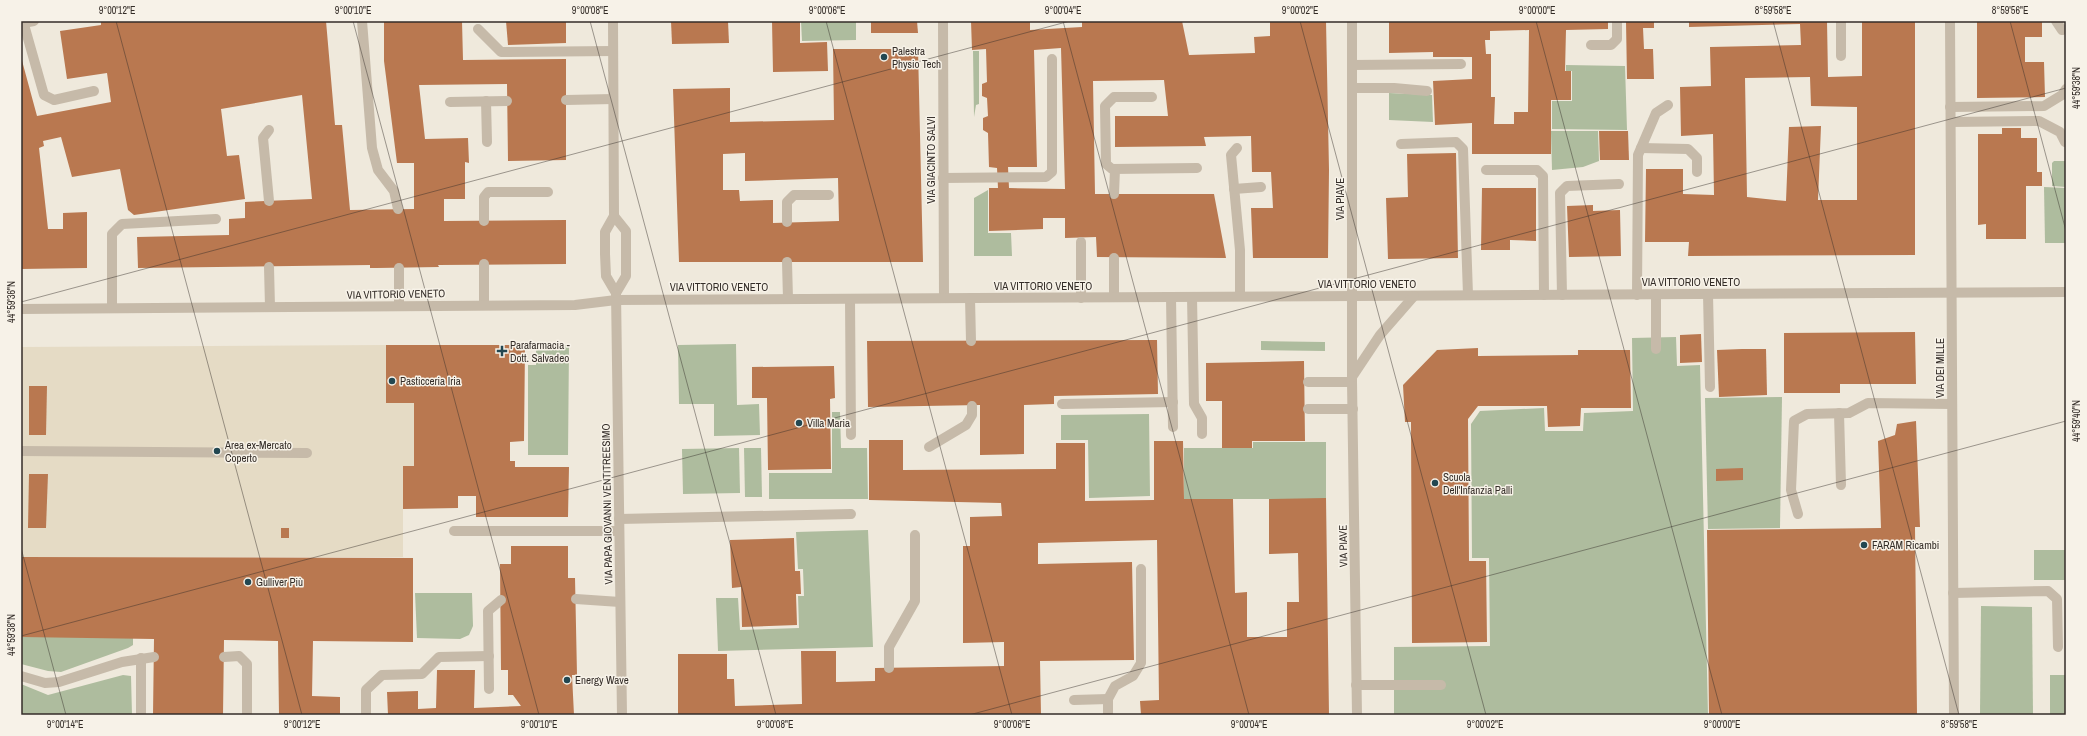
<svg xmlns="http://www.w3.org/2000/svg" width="2087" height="736" font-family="'Archivo Narrow',sans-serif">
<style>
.green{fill:#aebc9e}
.plaza{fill:#e5dbc5}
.building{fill:#b97850;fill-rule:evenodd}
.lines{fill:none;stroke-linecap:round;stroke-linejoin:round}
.service{stroke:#c6baa9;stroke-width:10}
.minor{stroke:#c6baa9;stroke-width:10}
.tertiary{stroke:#c6baa9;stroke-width:10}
.ticks{fill:none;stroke:#342d28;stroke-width:1;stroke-opacity:0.45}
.poi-dot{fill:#224751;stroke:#f7f2e8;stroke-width:1.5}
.labels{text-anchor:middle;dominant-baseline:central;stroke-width:3;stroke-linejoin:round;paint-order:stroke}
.poi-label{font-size:11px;fill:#342d28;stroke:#f7f2e8;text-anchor:start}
.street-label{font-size:11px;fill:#342d28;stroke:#f7f2e8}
.neatline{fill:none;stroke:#342d28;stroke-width:1.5}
.ticks-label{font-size:10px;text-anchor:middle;fill:#342d28}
</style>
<rect width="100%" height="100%" fill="#efe9dc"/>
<g class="green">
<polygon points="801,21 856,21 856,40 802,41"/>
<polygon points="979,51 979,104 976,105 974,117 973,51"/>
<polygon points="1566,65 1625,66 1627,130 1552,129 1552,101 1572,101 1572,71 1566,71"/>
<polygon points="1389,93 1432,95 1433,122 1389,120"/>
<polygon points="1551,131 1598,131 1599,161 1583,167 1552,170"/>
<polygon points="2054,161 2066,161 2066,187 2052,186 2052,163"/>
<polygon points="2044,187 2066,188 2066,243 2045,243"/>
<polygon points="988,190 988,233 1011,233 1012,256 974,256 974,198"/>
<polygon points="1676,337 1677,366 1700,365 1708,715 1394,715 1394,647 1490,646 1489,558 1472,558 1471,424 1480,411 1544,408 1545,431 1583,431 1584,413 1633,411 1632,338"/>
<polygon points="1261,341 1325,342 1325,351 1261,350"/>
<polygon points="736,344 737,405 759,404 760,435 714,436 714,404 679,404 678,345"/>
<polygon points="536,345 569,345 568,455 528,455 528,365 536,365"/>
<polygon points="1782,397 1780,528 1708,529 1705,398"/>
<polygon points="832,412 840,412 841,448 867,448 868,499 769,499 769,473 832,473"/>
<polygon points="1149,414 1150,496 1089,498 1088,440 1061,440 1061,415"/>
<polygon points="1253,442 1326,442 1326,499 1184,499 1184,448 1253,448"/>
<polygon points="739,448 740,493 683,494 682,449"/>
<polygon points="744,448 761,448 762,497 745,497"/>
<polygon points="868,530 873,647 718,651 716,598 738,598 740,630 799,628 798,596 804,596 803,569 798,569 796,532"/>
<rect x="2034" y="550" width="32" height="30"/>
<polygon points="415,593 472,593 473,626 469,635 460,639 417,638"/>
<polygon points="1981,606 2032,607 2033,715 1980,715"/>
<polygon points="21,636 133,638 133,645 128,648 61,672 48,671 21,664"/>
<polygon points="123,675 131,676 132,715 21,715 21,684 48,695"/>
<rect x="2050" y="675" width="16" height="40"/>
</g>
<polygon class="plaza" points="386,345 386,403 414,403 414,466 403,466 403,557 21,557 21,347"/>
<g class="building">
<polygon points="101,21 326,21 335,125 342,125 350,210 414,209 414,163 397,163 384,61 384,21 462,21 463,60 566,59 566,160 508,161 507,84 419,85 425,139 468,138 469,163 465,162 465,199 444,199 444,221 566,220 566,264 438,265 439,267 377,268 370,268 370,265 138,268 137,237 229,235 229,219 245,218 245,202 312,199 302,95 221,109 227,156 239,155 245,199 134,215 128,210 120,169 72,177 61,137 43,141 44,146 39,148 48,229 63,229 63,213 87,212 87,268 21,269 21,57 37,116 111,102 107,73 67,79 60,31 101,25"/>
<polygon points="506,21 566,21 566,43 508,45"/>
<polygon points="671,21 728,21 729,43 672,44"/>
<polygon points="772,21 800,21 800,43 827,42 828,71 773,72"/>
<polygon points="871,21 917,21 918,33 871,33"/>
<path d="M971,21h59v9l52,-3v-6h100l7,34 66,-2 -1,-16 16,-1v-15h56l3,149 -1,88h-75l-2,-50h22l-2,-36h-19l-1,-36 -47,1 2,9 -91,1v-31h53l-4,-36 -71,1 2,113h119l12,64 -129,-1 -1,-20 -31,1v-20h-22v11l-54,2v-43h9l-1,-20 -8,-1 -1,-34 -5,-3v-12l5,-2 -1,-18 -5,-2v-12l5,-2 -1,-33 -14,1zM1061,48l4,141 -56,-1 -1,-21h29l-3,-117z"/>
<path d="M1389,21h219v8l-42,1 -1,41h6v29h-20v54h-79v-31l-37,2 -2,-44 39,-2v-22h-39v-5l-44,1zM1529,30l-1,82h-14v12h-20l1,-27h-4v-43h-5l-1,-14h5v-9z"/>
<polygon points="1626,21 1654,21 1654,28 1643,28 1644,49 1653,49 1654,79 1627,79"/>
<path d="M1689,21h138l1,56 34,-1v-55h53v234l-227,1 1,-14h-44l1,-73h37v25l31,1 -1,-61 -32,2 -1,-49 31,-1 -1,-39 91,-2 -1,-21 -111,3zM1810,77l1,29 46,1v93h-39l3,-74 -32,1 -3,74 -39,-4 -2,-119z"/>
<polygon points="1977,21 2042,21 2042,37 2025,37 2025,62 2044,62 2045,97 1977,98"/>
<path d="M833,49h85l5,213h-244l-6,-173 57,-1v34l104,-2zM745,153v28l93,-3 1,43 -66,2v-23l-33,1 -1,-11h-16v-36z"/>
<polygon points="2002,128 2021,128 2021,138 2037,138 2037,172 2042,172 2042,186 2026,186 2026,239 1986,239 1986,224 1978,225 1978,134 2002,134"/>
<polygon points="1599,131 1628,131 1629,160 1600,160"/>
<polygon points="1456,153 1458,258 1388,259 1386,198 1408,197 1407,154"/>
<polygon points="1482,188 1536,188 1536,241 1510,240 1510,250 1481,250"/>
<polygon points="1593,205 1593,211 1620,210 1621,256 1569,257 1567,206"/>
<polygon points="1915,332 1916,384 1840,384 1840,393 1784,393 1784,333"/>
<polygon points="1701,334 1702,362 1680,363 1680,335"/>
<polygon points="1157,340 1158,394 1054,396 1054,404 1024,405 1024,454 980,455 980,405 868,407 867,341"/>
<polygon points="386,345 525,345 524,441 510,442 510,461 515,461 515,467 569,467 568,517 476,517 476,496 458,496 458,508 403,509 403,466 414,466 414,403 386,403"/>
<polygon points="1478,348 1478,356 1578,355 1578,350 1630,350 1631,408 1581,408 1580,426 1548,427 1547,406 1478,406 1468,419 1469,561 1486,561 1487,642 1412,643 1411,422 1405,422 1403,385 1437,350"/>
<polygon points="1742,349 1766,349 1767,395 1719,397 1717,350"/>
<polygon points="1304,361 1305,441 1252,441 1252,448 1222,448 1222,401 1206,401 1206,363"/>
<polygon points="834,366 835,398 830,399 831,469 768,470 767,398 752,398 752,367"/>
<polygon points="29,386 47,386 46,435 29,435"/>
<polygon points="1916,421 1920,527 1915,527 1917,715 1709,715 1707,530 1881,528 1878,441 1895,435 1897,424"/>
<polygon points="869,440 903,440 903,470 1056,469 1056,443 1085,443 1085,501 1154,500 1154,441 1183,441 1184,499 1233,499 1235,593 1247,592 1247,637 1287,637 1287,602 1299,602 1298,553 1269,554 1269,499 1326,498 1329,715 1141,715 1140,701 1159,700 1157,540 1038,543 1038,564 1132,562 1134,660 1040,661 1041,715 678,715 678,654 727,654 727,679 734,679 735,706 802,704 801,651 836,651 836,682 875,681 875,668 1004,666 1004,642 963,643 963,546 970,546 970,517 1002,516 1001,503 869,500"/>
<polygon points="1743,468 1743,480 1716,481 1716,469"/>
<polygon points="29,474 48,474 46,528 28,528"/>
<rect x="281" y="528" width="8" height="10"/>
<polygon points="794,538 795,571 800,571 801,594 796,594 797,625 742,627 741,587 732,588 730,540"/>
<polygon points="511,546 568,546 568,578 575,578 577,675 572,675 574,715 388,715 387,692 418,691 418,709 436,708 437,670 475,670 474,708 521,706 513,695 508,695 508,670 501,670 500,564 511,564"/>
<polygon points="21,557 413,558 413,642 313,641 312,696 340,697 340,715 279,715 278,641 224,640 223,715 153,715 154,639 21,637"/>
</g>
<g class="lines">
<g class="service">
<polyline points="23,21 44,95 54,100 94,91"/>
<polyline points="362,21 372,148 378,170 394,191 398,209"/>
<polyline points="1841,21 1841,56"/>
<polyline points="2056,21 2062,30"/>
<polyline points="23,23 34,21"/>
<polyline points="478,29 501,52 613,51"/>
<polyline points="1591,45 1611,45 1617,39 1617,21"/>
<polyline points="1352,65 1461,64"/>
<polyline points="1352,88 1394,88 1427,91"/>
<polyline points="1152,97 1114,97 1105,106 1106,164 1112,169 1197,168"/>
<polyline points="566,100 613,99"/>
<polyline points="486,101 487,142"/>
<polyline points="450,102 507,101"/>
<polyline points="1950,107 2044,106 2062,95 2066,89"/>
<polyline points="1951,122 2039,121 2060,132 2065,142"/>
<polyline points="1401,144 1456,142 1463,149 1468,295"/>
<polyline points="1237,148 1231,155 1240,250 1240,296"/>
<polyline points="1641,148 1688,149 1697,158 1697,172"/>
<polyline points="1486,170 1537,170 1543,176 1544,295"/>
<polyline points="943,178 1046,177 1052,172 1052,59"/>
<polyline points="1234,189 1261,187"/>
<polyline points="1114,194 1115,169"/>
<polyline points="269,201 263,138 269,130"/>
<polyline points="484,221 484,197 488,192 548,192"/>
<polyline points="787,222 787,202 794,195 829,195"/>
<polyline points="1081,242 1081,298"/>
<polyline points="787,262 788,299"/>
<polyline points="269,267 270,307"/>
<polyline points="399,268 399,306"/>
<polyline points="1656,294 1656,349"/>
<polyline points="1708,294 1710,387"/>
<polyline points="1562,295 1560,193 1567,186 1619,184"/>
<polyline points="1637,295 1638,155 1656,113 1668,105"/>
<polyline points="1114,297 1114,258"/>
<polyline points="1171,297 1173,427"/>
<polyline points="1192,297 1194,404 1202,418 1202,434"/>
<polyline points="970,298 971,341"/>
<polyline points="850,299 851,435"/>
<polyline points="484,305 484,264"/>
<polyline points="112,308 112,234 122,224 216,219"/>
<polyline points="1308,382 1352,382"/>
<polyline points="1062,404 1173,402"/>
<polyline points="1308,409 1353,409"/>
<polyline points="1839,413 1841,485"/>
<polyline points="929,447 966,425 972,415 972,406"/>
<polyline points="21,451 307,453"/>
<polyline points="1798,514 1791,490 1794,421 1807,414 1849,413 1868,403 1952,404"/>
<polyline points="619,519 851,514"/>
<polyline points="454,531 619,531"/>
<polyline points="1953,593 2048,591 2057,599 2058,647"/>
<polyline points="576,599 620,602"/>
<polyline points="224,657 239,656 247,664 247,715"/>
<polyline points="141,658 141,715"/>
<polyline points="889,668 889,647 915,601 915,535"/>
<polyline points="21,676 45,683 59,682 122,662 154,657"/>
<polyline points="1356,685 1441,685"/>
<polyline points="489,689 488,611 501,600"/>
<polyline points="1074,700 1108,699"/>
<polyline points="366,715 366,690 382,675 422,674 439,657 489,656"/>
<polyline points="1108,715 1108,699 1115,686 1133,676 1141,663 1141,569"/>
</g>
<g class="minor">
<polyline points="943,21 944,298"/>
<polyline points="1352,21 1352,382 1357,715"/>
<polyline points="1950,21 1954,715"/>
<polyline points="21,309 575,305 616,300 2066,292"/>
<polyline points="1352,377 1380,335 1414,296"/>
</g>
<g class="tertiary">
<polyline points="613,21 614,216 605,232 605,254 606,276 616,293 622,715"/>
<polyline points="614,216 626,231 626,276 616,293"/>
</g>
</g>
<path class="ticks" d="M116,21l186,694M353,21l186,694M590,21l186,694M826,21l186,694M1063,21l186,694M1300,21l186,694M1536,21l186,694M1773,21l186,694M2010,21l56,210M21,302l1049,-281M21,548l45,167M21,636l2045,-548M969,715l1097,-294"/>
<g class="poi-dot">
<circle cx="884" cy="57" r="4"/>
<path d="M500 345h4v4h4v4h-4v4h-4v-4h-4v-4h4z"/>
<circle cx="392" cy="381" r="4"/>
<circle cx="799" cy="423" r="4"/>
<circle cx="217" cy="451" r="4"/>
<circle cx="1435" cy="483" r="4"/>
<circle cx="1864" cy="545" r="4"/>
<circle cx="248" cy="582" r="4"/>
<circle cx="567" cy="680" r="4"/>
</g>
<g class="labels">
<g class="poi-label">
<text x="892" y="51">Palestra<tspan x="892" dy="13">Physio Tech</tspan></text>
<text x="510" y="345">Parafarmacia -<tspan x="510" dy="13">Dott. Salvadeo</tspan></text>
<text x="400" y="381">Pasticceria Iria</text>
<text x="807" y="423">Villa Maria</text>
<text x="225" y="445">Area ex-Mercato<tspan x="225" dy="13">Coperto</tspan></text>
<text x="1443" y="477">Scuola<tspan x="1443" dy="13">Dell'Infanzia Palli</tspan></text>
<text x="1872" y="545">FARAM Ricambi</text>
<text x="256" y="582">Gulliver Più</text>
<text x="575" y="680">Energy Wave</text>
</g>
<g class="street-label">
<text transform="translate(931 160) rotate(-90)">VIA GIACINTO SALVI</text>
<text transform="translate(1340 199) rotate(-90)">VIA PIAVE</text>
<text x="1691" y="282">VIA VITTORIO VENETO</text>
<text x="1367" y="284">VIA VITTORIO VENETO</text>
<text x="1043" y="286">VIA VITTORIO VENETO</text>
<text x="719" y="287">VIA VITTORIO VENETO</text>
<text transform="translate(396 294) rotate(-1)">VIA VITTORIO VENETO</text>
<text transform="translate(1940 368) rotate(-90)">VIA DEI MILLE</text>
<text transform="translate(607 504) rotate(-91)">VIA PAPA GIOVANNI VENTITREESIMO</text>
<text transform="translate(1343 546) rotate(-91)">VIA PIAVE</text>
</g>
</g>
<rect width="2087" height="736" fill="none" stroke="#f7f2e8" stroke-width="44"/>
<rect x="22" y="22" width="2043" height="692" class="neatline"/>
<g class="ticks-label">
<text x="117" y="14">9°00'12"E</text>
<text x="353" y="14">9°00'10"E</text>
<text x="590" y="14">9°00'08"E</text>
<text x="827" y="14">9°00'06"E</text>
<text x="1063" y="14">9°00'04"E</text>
<text x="1300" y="14">9°00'02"E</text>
<text x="1537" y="14">9°00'00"E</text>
<text x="1773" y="14">8°59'58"E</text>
<text x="2010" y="14">8°59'56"E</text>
<text transform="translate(2076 88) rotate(-90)" y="4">44°59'38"N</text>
<text transform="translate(11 302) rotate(-90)" y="4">44°59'36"N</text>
<text transform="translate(2076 421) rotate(-90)" y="4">44°59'40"N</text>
<text transform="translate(11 635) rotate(-90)" y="4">44°59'38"N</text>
<text x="65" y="728">9°00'14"E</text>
<text x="302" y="728">9°00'12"E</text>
<text x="539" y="728">9°00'10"E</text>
<text x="775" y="728">9°00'08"E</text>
<text x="1012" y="728">9°00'06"E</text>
<text x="1249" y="728">9°00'04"E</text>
<text x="1485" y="728">9°00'02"E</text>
<text x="1722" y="728">9°00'00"E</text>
<text x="1959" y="728">8°59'58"E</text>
</g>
</svg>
